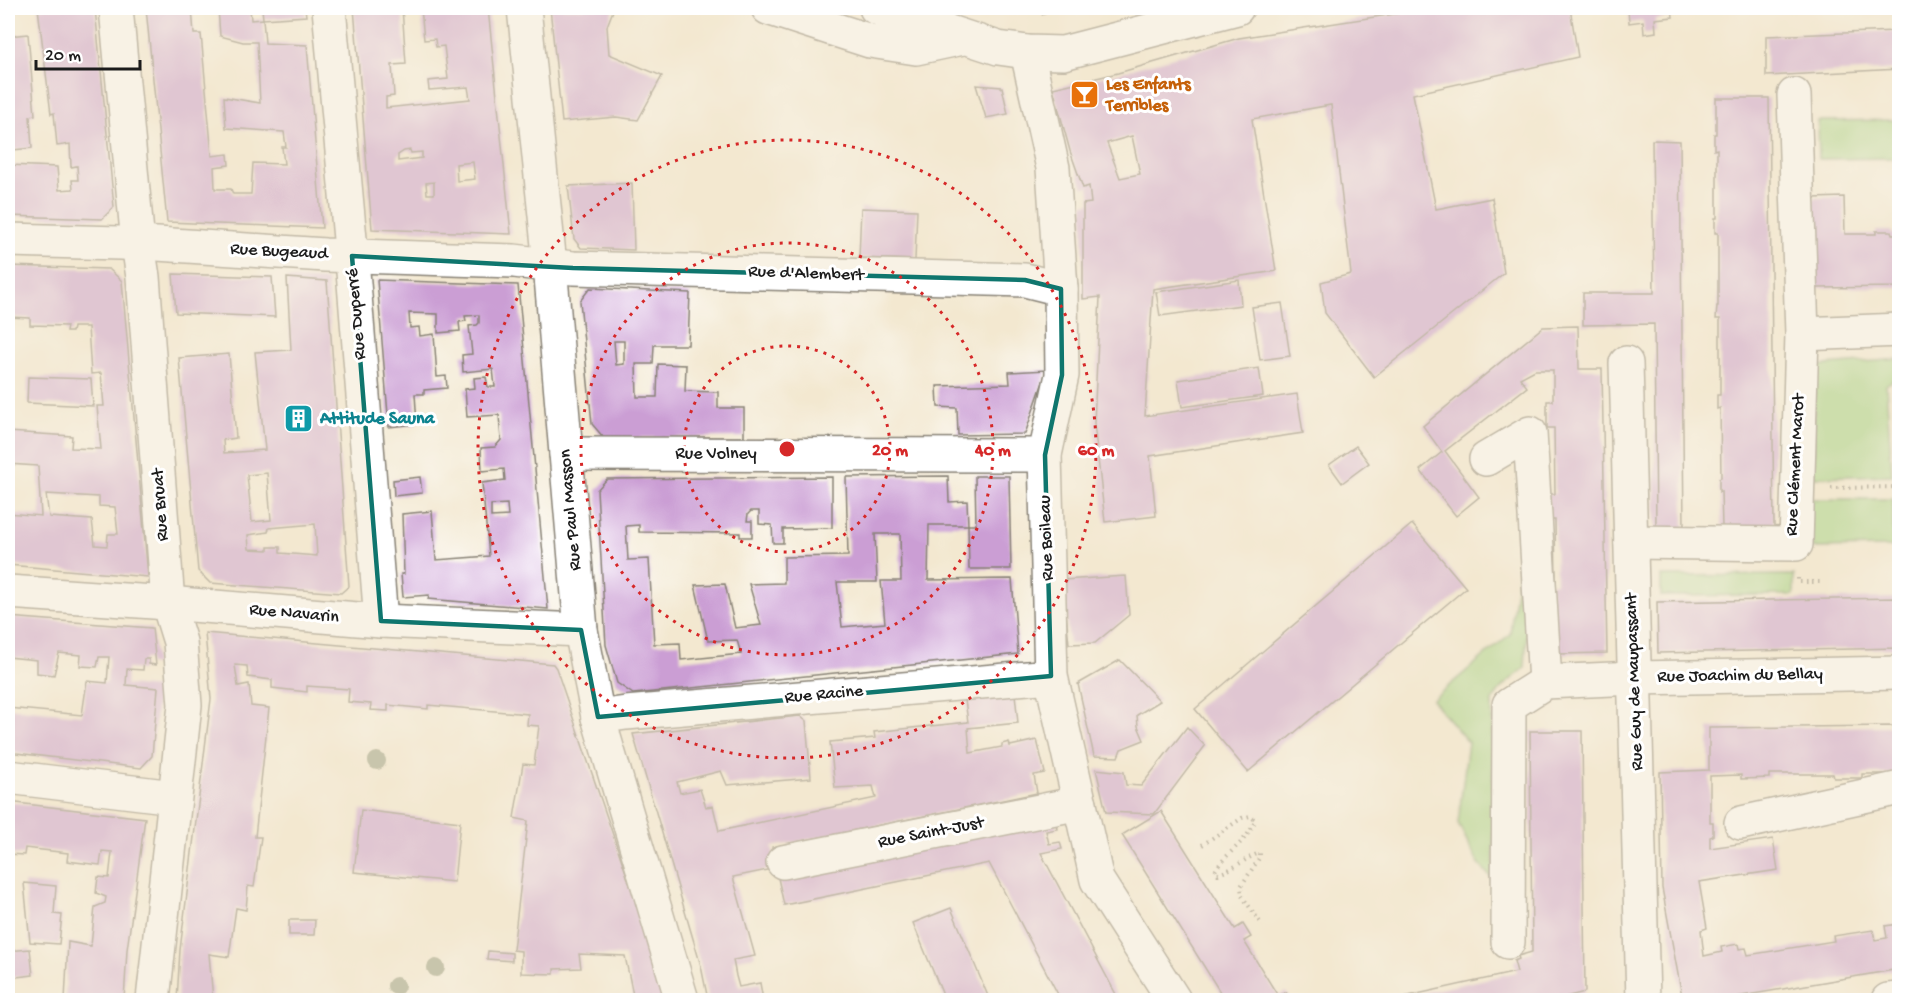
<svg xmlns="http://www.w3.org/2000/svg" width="1907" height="1008" font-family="'Gochi Hand',sans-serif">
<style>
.green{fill:#a0d281;stroke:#5e774e;stroke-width:1.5}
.building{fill:#cb9ed4;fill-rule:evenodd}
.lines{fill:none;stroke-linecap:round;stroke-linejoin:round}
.minor-casing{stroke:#888276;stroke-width:36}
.path{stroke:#888276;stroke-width:4;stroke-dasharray:1.5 4.5;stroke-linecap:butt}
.minor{stroke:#fff;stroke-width:33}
.tree{fill:#969b80}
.marked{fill:none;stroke:#0f766e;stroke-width:4.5;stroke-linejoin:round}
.ring{fill:none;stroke:#d62828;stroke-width:3;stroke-dasharray:3 6}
.labels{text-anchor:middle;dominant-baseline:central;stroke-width:6;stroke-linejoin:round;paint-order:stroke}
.food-label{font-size:18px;font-weight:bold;fill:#c56008;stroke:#fff;text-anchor:start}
.street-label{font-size:18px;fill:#1c1c1c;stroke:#fff}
.culture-label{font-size:18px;font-weight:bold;fill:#0d838f;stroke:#fff;text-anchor:start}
.centre{fill:#d62828;stroke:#fff;stroke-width:3}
.ring-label{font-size:18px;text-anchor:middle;font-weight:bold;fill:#d62828;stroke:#fff;stroke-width:6;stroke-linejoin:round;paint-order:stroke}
</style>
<rect width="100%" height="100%" fill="#fff"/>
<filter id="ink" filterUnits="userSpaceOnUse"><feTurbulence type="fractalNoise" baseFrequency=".0167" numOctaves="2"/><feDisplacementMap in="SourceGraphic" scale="12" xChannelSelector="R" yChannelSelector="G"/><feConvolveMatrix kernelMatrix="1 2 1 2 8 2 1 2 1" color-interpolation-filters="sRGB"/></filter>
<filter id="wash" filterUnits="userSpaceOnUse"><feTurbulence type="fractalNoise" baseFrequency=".008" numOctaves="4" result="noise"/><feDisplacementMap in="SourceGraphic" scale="24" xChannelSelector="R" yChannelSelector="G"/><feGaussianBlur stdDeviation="1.35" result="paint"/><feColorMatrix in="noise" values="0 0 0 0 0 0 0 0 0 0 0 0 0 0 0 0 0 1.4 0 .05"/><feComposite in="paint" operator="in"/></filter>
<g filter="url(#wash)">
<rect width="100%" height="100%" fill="#f3e8d0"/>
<g class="green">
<polygon points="1899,120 1899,158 1819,159 1818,121"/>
<polygon points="1899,359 1899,376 1886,385 1892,475 1814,477 1814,366"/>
<polygon points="1810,499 1893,499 1893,547 1810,548"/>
<polygon points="1519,566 1530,567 1525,668 1503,686 1492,701 1494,881 1478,863 1458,823 1468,742 1432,700 1510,634"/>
<polygon points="1794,575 1794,595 1661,596 1661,576"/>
</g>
<g id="blocks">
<g class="building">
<polygon points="38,8 95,8 114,207 102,219 8,216 8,165 57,167 59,190 73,189 72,180 78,180 77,166 71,167 70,144 57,146 54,113 51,114"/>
<polygon points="146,8 192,8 194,34 201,34 212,156 228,154 229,165 214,167 215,189 231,189 233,194 251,194 253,163 284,164 282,147 286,147 284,132 226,128 224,97 260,103 257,42 243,42 220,36 218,8 250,8 251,20 263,19 265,43 307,45 322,228 167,222"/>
<polygon points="262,8 305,8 306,16 263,19"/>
<path d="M354,8h48l4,56 -14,1 2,31 -8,1v11l84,-9 -2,-12 -39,3 -1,-9 20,-2 -4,-33 -8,1 -1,-8 -11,1 -3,-32h67l23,226 -139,-5zM410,150l1,3 11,-1v6l-24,3v-6l6,-4zM473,162l2,17 -18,2 -1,-17zM434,182v12h-7l-1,-11z"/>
<polygon points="550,8 614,8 607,26 609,54 662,76 638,120 616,117 562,122"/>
<path d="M1433,8h137l8,49 -165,37 23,115 56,-11 12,75 -130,104 -49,-64 -4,-31 30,-8 -20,-169 -79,14 24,152 -123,18 -8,127 152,-22 6,39 -153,23 6,60 -51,6 -11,-99 6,-126 -17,2v-95l8,-1 -2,-17 -6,2 -13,-37 -17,-63 65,-15 121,-35zM1132,136l8,38 -20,4 -13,-35z"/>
<polygon points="1628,8 1672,8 1673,17 1655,19 1656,32 1644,34 1643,21 1629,23"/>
<polygon points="1896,31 1897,41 1899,41 1899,69 1766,76 1766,36"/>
<polygon points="28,34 35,115 30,116 32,148 13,150 11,117 8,118 8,36"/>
<polygon points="976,85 1002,87 1008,114 986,118"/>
<polygon points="1716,98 1769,98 1774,527 1722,527 1721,491 1719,492 1719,479 1721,478 1720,408 1717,409 1717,395 1720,395 1720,319 1716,319 1717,306 1718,306 1718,233 1715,233 1715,218 1717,218 1717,149 1714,150 1714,134 1716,134"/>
<polygon points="1652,140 1680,141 1684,528 1656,529 1654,324 1583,325 1583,293 1654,293"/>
<polygon points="632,183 634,250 581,248 574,239 568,186"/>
<polygon points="1844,197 1845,234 1876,234 1876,231 1891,231 1892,234 1899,234 1899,287 1815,288 1813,198"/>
<polygon points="861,208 917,210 915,260 859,258"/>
<path d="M8,266l101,3 13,12 26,296 -140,-12v-52l33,3 -3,-50 -30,-2v-32l64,4 -1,12 30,1 -4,-43h7l-3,-33 -10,1 -3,-47h-15l-1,5h-6l1,-6 -37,-1v-7l-22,-1zM46,494l53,3v9l16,1 3,27h-10l-1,12 -12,-1 -3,-25 -43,-3z"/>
<polygon points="173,274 272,277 275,317 176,313"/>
<path d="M287,278l40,3 22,305 -8,7 -131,-10 -12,-12 -19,-213 50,-4 7,84 -13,2 1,13 41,-3 -10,-98 36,-2zM267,473l4,47 -19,2 -5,-47zM315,524l2,32 -37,-3v-6h-12v3l-19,-1 -1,-14 20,-3 1,-4z"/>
<path d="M377,280l141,5 30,324 -120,-10 1,-4 -26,2 -2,-23h3l-2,-60 30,-3 4,49 53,-4 -7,-73 23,-3 -1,-11 -22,2 -1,-23 14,-1 6,-7 -2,-25 -32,2 -2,-28 10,-1 -1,-10 12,-1 2,10h7l-2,-18 -30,3 -1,-17 10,-1 -3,-28 8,-1 2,-2v-8l-14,1 1,5 -7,1 1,9 -22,2v-19l-29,-1 1,15 9,-1 1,9 14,-2 3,43 9,-1 1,12 -23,2v4h-9l2,30 -28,3zM507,504l1,12 -17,1v-12z"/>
<polygon points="1239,280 1241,305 1160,316 1156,292"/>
<path d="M590,288l100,5 -2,52h-34l-1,19h-17l1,33h20l1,-33 28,1 -1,26 33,1v16h26v29l-140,1 -12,-14 -12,-123zM614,341h10v23l-8,1z"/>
<polygon points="1282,303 1290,356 1260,360 1252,307"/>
<polygon points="1578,326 1579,369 1602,369 1607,653 1557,654 1550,584 1556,583 1555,520 1549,520 1548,494 1555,494 1554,428 1547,428 1547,401 1553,401 1553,370 1535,370 1520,378 1527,387 1445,451 1479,497 1456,516 1420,470 1442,452 1423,426 1543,327"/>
<polygon points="1259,368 1263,396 1182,407 1178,380"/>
<polygon points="1047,370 1025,434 958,435 957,408 938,407 937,386 1010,384 1009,372"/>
<polygon points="28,377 91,379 93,406 27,403"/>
<polygon points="1356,446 1369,463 1342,483 1329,465"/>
<path d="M948,476l1,26 18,-1 1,24h-39l-1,55 84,-1 6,75 -385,40 -16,-11 -11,-38 -9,-155 10,-11 225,-2v51l-49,1v14h-10l-1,-18 -13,-1v-13h-8l-3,3 -1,7h5v16h-12v-4l-101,-1v-7l-13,1 2,34 21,-1 5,85 26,-1 1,17 60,-6 -4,-14 -29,1 -13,-56 30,-1 10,44 26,-3 -12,-41 35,-1v-26l64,-1 -2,-79zM875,534h25l1,47h-20l4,42 -43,4 -5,-45h40z"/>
<polygon points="975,476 1009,476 1011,569 969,569 968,525 976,525"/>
<polygon points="420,477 422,493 394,496 393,480"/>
<polygon points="1412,524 1466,588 1248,772 1195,709"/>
<polygon points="1126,576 1129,615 1095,643 1069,644 1063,580"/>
<polygon points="1899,598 1899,648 1658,653 1657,602"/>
<polygon points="8,617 152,628 156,665 149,664 149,659 144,659 143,670 127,669 126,685 158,688 152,756 141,768 8,752 8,708 82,715 87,681 107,683 109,657 99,657 97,667 80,666 81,655 59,653 54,675 37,673 37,660 8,657"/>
<polygon points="205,633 553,664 556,668 655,958 666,1000 634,1000 625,956 579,954 581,968 554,969 554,974 521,973 521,951 513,950 528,821 514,818 523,764 534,765 539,726 527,725 528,714 428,705 428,709 388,705 388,711 370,710 371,704 348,702 349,689 307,686 307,692 272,688 272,680 248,677 247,666 235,665 238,686 249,684 251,706 269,708 255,837 261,837 254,887 248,886 246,910 236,908 229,957 209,954 213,1000 177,1000 180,950 211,699"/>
<polygon points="1120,660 1160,701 1137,715 1138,726 1144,740 1121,749 1118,757 1094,756 1078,684"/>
<polygon points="1015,694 1018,723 968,728 970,753 1002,747 1002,744 1009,742 1010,746 1037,740 1045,773 1034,775 1037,793 772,847 777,868 733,877 755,956 733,960 736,976 739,987 760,983 763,1000 708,1000 701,966 633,734 800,716 806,721 811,778 727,785 721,771 677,782 680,793 700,789 706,807 713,806 719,831 876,798 873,786 835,788 830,742 875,738 874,732 968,722 965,700"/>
<polygon points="1895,726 1895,774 1862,774 1862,778 1834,778 1833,774 1769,774 1769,778 1741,779 1741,775 1710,776 1710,822 1713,822 1713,836 1710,837 1710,848 1773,839 1778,870 1699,882 1707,928 1701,930 1704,956 1722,952 1721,947 1738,944 1739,949 1746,948 1748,955 1834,941 1833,936 1873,930 1875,940 1887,938 1885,926 1899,924 1899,969 1718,1000 1688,1000 1682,996 1662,888 1660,772 1709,770 1709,728"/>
<polygon points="1187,727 1205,746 1154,814 1106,812 1096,769 1124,772 1126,785 1141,786"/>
<polygon points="1530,731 1582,731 1585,992 1553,1000 1390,1000 1517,972 1514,961 1519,959 1518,956 1532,952"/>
<polygon points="8,802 145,818 127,950 124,1000 65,1000 68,942 91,946 95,907 105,903 106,897 96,893 98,877 109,878 112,852 102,851 100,865 67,861 68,853 25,848 24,855 8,854"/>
<polygon points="361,810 460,822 454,882 354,872"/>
<polygon points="1161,811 1235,929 1243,924 1251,937 1244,941 1278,996 1286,992 1291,1000 1225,1000 1122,835"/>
<polygon points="1055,819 1057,829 1046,831 1049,844 1060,842 1062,849 1041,853 1119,1000 1061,1000 989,863 784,905 778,878"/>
<polygon points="24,883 56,886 54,914 62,915 59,944 30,942"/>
<polygon points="951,908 988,996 978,1000 945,1000 913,923"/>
<polygon points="289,920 315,920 314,935 289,935"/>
<polygon points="30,949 33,975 8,978 8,951"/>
<polygon points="488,951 512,953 512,961 487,959"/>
</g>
</g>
</g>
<g filter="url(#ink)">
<use href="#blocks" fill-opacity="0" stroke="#888276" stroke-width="1.5"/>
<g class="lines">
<defs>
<g id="minor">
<polyline points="116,8 138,244 143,277 168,603 180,642 185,705 153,1000"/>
<polyline points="329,8 354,283 381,621"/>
<polyline points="524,8 550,265 581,630 598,717 682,1000"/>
<polyline points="768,8 870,41 916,48 963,38"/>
<polyline points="876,8 998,48 1027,52 1063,53 1237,8"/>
<polyline points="1027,52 1053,168 1061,289 1062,375 1045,455 1051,676 1097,880 1174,1000"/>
<polyline points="8,240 157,244 325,255 514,261 573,268 1025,280 1061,289"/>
<polyline points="1802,334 1900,330"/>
<polyline points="1626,363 1643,1000"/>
<polyline points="566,454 1045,455"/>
<polyline points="1486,459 1530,433 1545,682"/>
<polyline points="1631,542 1796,544 1802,334 1794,95"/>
<polyline points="8,592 168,603 381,621 581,630"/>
<polyline points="598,717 626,713 1051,676"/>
<polyline points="8,777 174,797"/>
<polyline points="1741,823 1900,788"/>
<polyline points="783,862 1080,803"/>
<polyline points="1508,942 1509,705 1545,682 1635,678 1900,673"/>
<polyline points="1888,1000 1900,999"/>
</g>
</defs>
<use href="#minor" class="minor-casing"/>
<g class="path">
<polyline points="1041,8 1045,18"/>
<polyline points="1895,203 1900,203"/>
<polyline points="1831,488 1900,487"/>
<polyline points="1798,578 1798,582 1820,582"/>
<path d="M1202,845l40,-27 8,-2 5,4c-6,21 -29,32 -40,51l3,3c15,-4 27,-16 42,-21v4l-19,29 1,10 20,29"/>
</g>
<use href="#minor" class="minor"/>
</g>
<g class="tree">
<circle cx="377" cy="761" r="9"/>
<circle cx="436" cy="968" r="9"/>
<circle cx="396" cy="986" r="9"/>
</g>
</g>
<path d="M0 0H1907V1008H0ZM352,256l221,12 452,12 36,9 1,86 -17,80 6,221 -453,41 -17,-87 -200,-9z" fill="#f3e8d0" fill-opacity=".55" fill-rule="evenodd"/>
<path class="marked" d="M352,256l221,12 452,12 36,9 1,86 -17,80 6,221 -453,41 -17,-87 -200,-9z"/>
<g class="ring">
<circle cx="787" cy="449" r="103"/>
<circle cx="787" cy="449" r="206"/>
<circle cx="787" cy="449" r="309"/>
</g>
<defs>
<symbol id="bar-square" viewBox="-11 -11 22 22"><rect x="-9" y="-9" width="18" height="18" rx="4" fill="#e8710a" stroke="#fff"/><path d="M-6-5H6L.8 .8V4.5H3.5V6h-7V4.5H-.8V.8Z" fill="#fff"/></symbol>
<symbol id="building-square" viewBox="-11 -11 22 22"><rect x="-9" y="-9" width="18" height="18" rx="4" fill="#0f9aa8" stroke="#fff"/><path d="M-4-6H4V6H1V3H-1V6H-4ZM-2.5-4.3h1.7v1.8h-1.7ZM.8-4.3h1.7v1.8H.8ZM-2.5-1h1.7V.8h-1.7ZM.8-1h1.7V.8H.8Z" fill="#fff"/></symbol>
</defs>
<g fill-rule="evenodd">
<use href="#bar-square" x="1068" y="78" width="33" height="33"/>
<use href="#building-square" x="282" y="402" width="33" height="33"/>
</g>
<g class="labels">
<g class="food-label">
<text x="1106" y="85">Les Enfants<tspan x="1106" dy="21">Terribles</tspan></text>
</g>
<g class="street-label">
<text transform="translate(279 252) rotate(3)">Rue Bugeaud</text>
<text transform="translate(806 274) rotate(2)">Rue d'Alembert</text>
<text transform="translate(357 314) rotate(-95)">Rue Duperré</text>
<text x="716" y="454">Rue Volney</text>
<text transform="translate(1796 465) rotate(-87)">Rue Clément Marot</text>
<text transform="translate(161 505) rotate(-94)">Rue Bruat</text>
<text transform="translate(571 510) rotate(-95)">Rue Paul Masson</text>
<text transform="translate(1047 538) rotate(-92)">Rue Boileau</text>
<text transform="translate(294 614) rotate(5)">Rue Navarin</text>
<text transform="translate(1740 676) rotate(-1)">Rue Joachim du Bellay</text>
<text transform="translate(1635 682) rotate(-92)">Rue Guy de Maupassant</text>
<text transform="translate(824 695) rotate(-5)">Rue Racine</text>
<text transform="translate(931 833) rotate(-11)">Rue Saint-Just</text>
</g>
<g class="culture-label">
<text x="320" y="419">Attitude Sauna</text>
</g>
</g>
<circle cx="787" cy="449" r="9" class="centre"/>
<g class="ring-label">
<text x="890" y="455">20 m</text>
<text x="993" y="455">40 m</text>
<text x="1096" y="455">60 m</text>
</g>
<rect width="1907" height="1008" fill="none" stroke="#fff" stroke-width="30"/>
<path d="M36 60v9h104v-9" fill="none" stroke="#1c1c1c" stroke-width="3"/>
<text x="45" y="60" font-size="18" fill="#1c1c1c" stroke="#ffffff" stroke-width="4.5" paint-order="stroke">20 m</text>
</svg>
